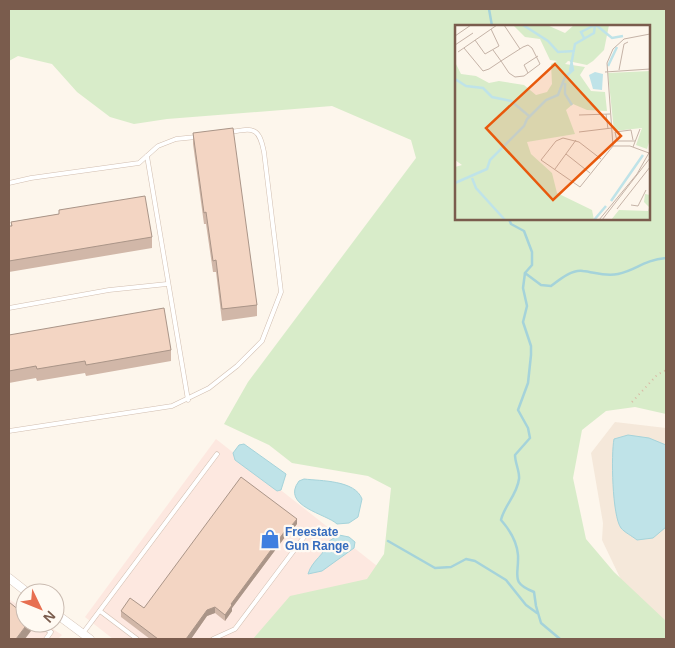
<svg xmlns="http://www.w3.org/2000/svg" width="675" height="648" font-family="Helvetica,sans-serif">
<style>
.residential{fill:#f5e8da}
.commercial{fill:#fde8e0}
.green{fill:#d8ecc9;fill-rule:evenodd}
.water{fill:#bfe3e8;stroke:#a5d3da}
.lines{fill:none;stroke-linecap:round;stroke-linejoin:round}
.stream{stroke:#a5d3da;stroke-width:2.5}
.lane-casing{stroke:#d1beb0;stroke-width:5}
.street-casing{stroke:#d1beb0;stroke-width:9}
.path{stroke:#d9b8a5;stroke-width:2;stroke-dasharray:1 4;stroke-linecap:butt}
.lane{stroke:#fff;stroke-width:4}
.street{stroke:#fff;stroke-width:8}
.wall{fill:#d1b7a8}
.shaded-wall{fill:#aa9588}
.building{fill:#f3d5c3;stroke:#aa9588}
.labels{text-anchor:middle;dominant-baseline:central;stroke-width:4.5;stroke-linejoin:round;paint-order:stroke}
.shop-label{font-size:12px;font-weight:bold;fill:#366cbe;stroke:#fffaf3;text-anchor:start}
.inset-river{fill:none;stroke:#bfe3e8;stroke-width:2.5}
.inset-road{fill:none;stroke:#c5b3a7;stroke-width:1}
.view{fill:#e8590c;fill-opacity:0.15;stroke:#e8590c;stroke-width:2.5}
.inset-edge{fill:none;stroke:#7a5c4d;stroke-width:2.5}
</style>
<rect width="100%" height="100%" fill="#fdf6ec"/>
<polygon class="residential" points="615,422 666,428 666,627 633,605 602,540 603,523 591,453"/>
<g class="commercial">
<polygon points="216,439 457,629 449,639 113,639 85,617"/>
<polygon points="9,599 25,610 25,623 44,623 62,635 58,639 9,639"/>
</g>
<path class="green" d="M9,9h657v405l-31,-7 -29,4 -24,19 -9,48 13,61 28,33 52,49v18h-413l37,-43 77,-17 17,-25 7,-66 -23,-12 -76,-13 -23,-18 -45,-21 24,-42 168,-224 -5,-18 -79,-34 -165,13 -33,5 -24,-7 -33,-25 -25,-28 -34,-8 -9,5zM456,26h193v193h-193z"/>
<g class="water">
<path d="M628,435l21,3 17,7v82l-13,11 -16,2c-5,-4 -13,-8 -16,-12 -9,-12 -10,-74 -7,-89z"/>
<polygon points="244,444 286,474 281,490 277,491 235,460 233,453 239,445"/>
<path d="M304,479c17,2 51,1 58,20l-4,18 -9,6 -12,1c-10,-10 -57,-18 -38,-43z"/>
<path d="M339,535l10,2 6,5 -1,6 -32,23 -14,3c4,-14 17,-19 21,-33z"/>
</g>
<g class="lines">
<g class="stream">
<polyline points="489,9 492,26"/>
<path d="M509,219l2,5 13,7 8,21v13l-7,8 -2,15 4,18 -4,16 8,24v9l-3,28 -10,27 10,18 2,10 -15,17c0,8 5,17 4,24 -2,16 -15,27 -18,41 8,9 16,22 17,35 1,22 -8,27 16,37l2,14 5,17 19,16"/>
<path d="M525,273l16,12 10,1c8,-6 21,-17 32,-15 11,1 22,6 35,3 19,-4 25,-14 48,-16"/>
<polyline points="388,541 435,568 451,567 466,559 475,561 506,580 526,605 537,613"/>
</g>
<defs>
<g id="lane">
<polyline points="147,156 188,400"/>
<polyline points="9,183 31,178 139,163 158,146 176,139 196,137"/>
<polyline points="9,308 109,290 167,284"/>
<path d="M9,431l163,-25 37,-18 28,-22 25,-25 19,-49 -17,-140c-5,-25 -10,-24 -34,-20"/>
<polyline points="100,611 137,639"/>
<polyline points="35,623 51,632 46,639"/>
<polyline points="83,633 217,454"/>
<polyline points="213,639 235,629 307,533"/>
</g>
<g id="street">
<polyline points="9,578 28,593"/>
<polyline points="55,613 90,639"/>
</g>
</defs>
<use href="#lane" class="lane-casing"/>
<use href="#street" class="street-casing"/>
<polyline class="path" points="632,402 657,375 666,370"/>
<use href="#lane" class="lane"/>
<use href="#street" class="street"/>
</g>
<g class="wall">
<polygon points="193,133 257,305 257,316 222,321 216,272 213,272 206,224 204,224 193,144"/>
<polygon points="59,210 152,237 152,248 9,272 9,226 11,226 11,222 59,214"/>
<polygon points="9,335 171,350 171,361 86,376 85,373 37,381 36,378 9,383"/>
<polygon points="297,524 286,538 285,537 232,608 232,611 225,621 215,613 207,616 191,639 150,639 121,617 121,611 144,608"/>
</g>
<g class="shaded-wall">
<polygon points="297,519 297,524 286,538 286,532"/>
<polygon points="285,531 285,537 232,608 232,611 225,621 225,615 231,604"/>
<polygon points="215,607 215,613 207,616 191,639 186,639 207,610"/>
<polygon points="28,623 31,623 31,631 25,639 16,639"/>
</g>
<g class="building">
<polygon points="233,128 257,305 222,309 216,260 213,261 206,212 204,213 193,133"/>
<polygon points="145,196 152,237 9,261 9,226 12,226 11,222 59,214 59,210"/>
<polygon points="164,308 171,350 86,365 85,361 37,369 36,366 9,371 9,335"/>
<polygon points="241,477 297,519 286,532 285,531 231,604 232,605 225,615 215,607 207,610 186,639 158,639 121,611 130,598 144,608"/>
<polygon points="9,602 25,615 25,623 28,623 16,639 9,639"/>
</g>
<defs>
<symbol id="shop-bare" viewBox="-9 -9 18 18"><path d="M-5-2.5h2.3a2.7 3.5 0 0 1 5.4 0H5L5.5 6h-11ZM-1.5-2.5h3a1.5 2.3 0 0 0-3 0Z" fill="#3f7fe0" stroke="#fffaf3" stroke-width="2.5" paint-order="stroke"/></symbol>
</defs>
<g fill-rule="evenodd">
<use href="#shop-bare" x="256" y="525" width="28" height="28"/>
</g>
<g class="labels">
<g class="shop-label">
<text x="285" y="532">Freestate<tspan x="285" dy="14">Gun Range</tspan></text>
</g>
</g>
<g transform="translate(455 25)">
<rect width="195" height="195" fill="#fdf6ec"/>
<path d="M58,0h34l18,8 9,-8h35l-5,25 -11,11 -6,4 -19,-4 -3,3 20,3 -5,8 11,16 14,1 2,19 -20,-1 -14,-6 -7,6 9,24 -48,8 4,12 21,19 5,20 35,17 2,10h-139v-53l7,-2 -7,-5v-98l6,12 15,2 13,7 10,-2 25,4 12,10 11,-3 5,-8 -1,-20 6,-3 -7,-1 -10,-21 -15,-2zM195,46v68l-3,10 -11,-4 6,-17 -28,3 -6,-58zM190,169l5,1v25h-39l8,-10 29,1 1,-4 -5,-5z" fill="#d8ecc9"/>
<path d="M140,47l8,2 -1,16 -9,-1 -4,-14z" fill="#bfe3e8"/>
<path class="inset-river" d="M68,0l25,16 10,11 17,-1M141,0l16,13 11,-2M129,13l-3,-6 12,-6M153,41l9,-19M115,46l5,-27 19,-11 1,-8M0,54l11,7 17,2 9,9 19,4 18,15M110,58v11l7,11M17,153l4,10 29,32M0,158l32,-14 3,-9 34,-34 3,-7 19,-19 12,-5 7,-18 8,-7 -2,-10M156,176l32,-46M139,195l12,-14"/>
<path class="inset-road" d="M49,0l16,24M0,11l16,-11M20,15l10,14 14,-8 -8,-17M0,20l18,-12M9,23l19,23 6,-2 12,-8 22,-14 5,-2 4,3 8,16 -16,12 -9,1 -6,-4 -8,-12 -8,-11M3,27l39,-27M164,45l5,-26 4,-2M150,47l45,-3M73,48l-4,-8 14,-9M151,89l2,15M124,90l31,-1M124,107l33,-4M178,115l-2,-10 -16,2 2,9h18M158,121l-6,-83 6,-14 11,-10 26,-5M178,122l7,-18M111,129l24,19M146,134l-22,-17 -16,-4 -7,3 -15,19 39,27 33,-41h17l19,7M100,144l21,-29M176,180l7,1 8,-16M162,184l33,-42M144,195l38,-46 13,-23M147,195l48,-62"/>
<path class="view" d="M100,39l66,72 -68,64 -67,-72z"/>
<rect width="195" height="195" class="inset-edge"/>
</g>
<rect width="675" height="648" fill="none" stroke="#7a5c4d" stroke-width="20"/>
<g transform="translate(40 608) rotate(133)"><circle r="24" fill="#fffaf3" stroke="#cabbb1"/>
<path d="M0-4L9 19L0 12L-9 19Z" fill="#e76f51"/>
<text y="-8" font-size="14" font-weight="bold" text-anchor="middle" fill="#7a5c4d">N</text>
</g>
</svg>
